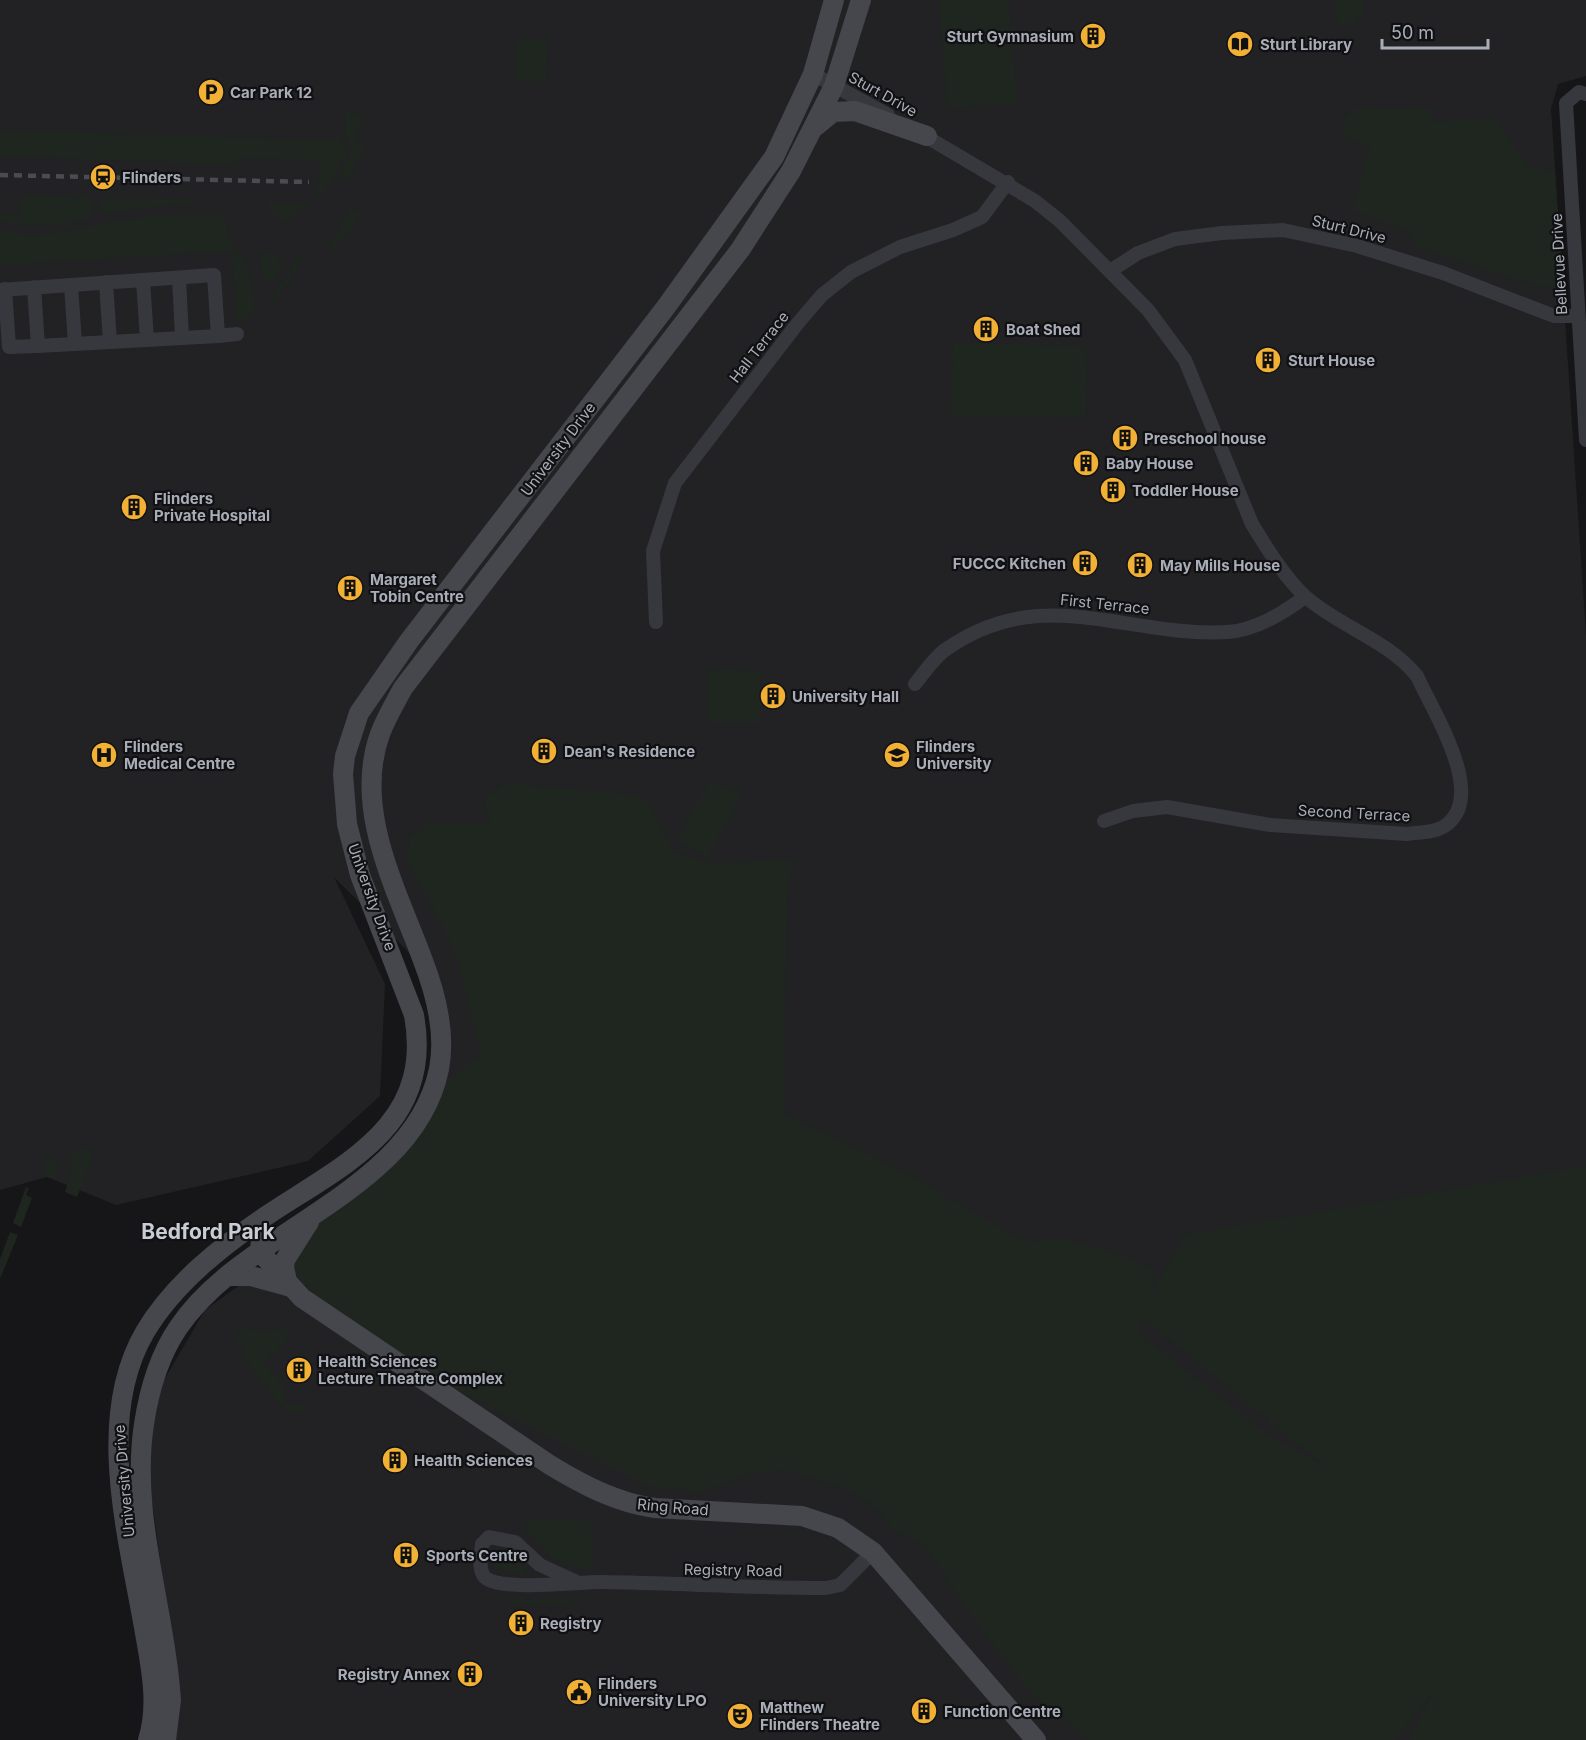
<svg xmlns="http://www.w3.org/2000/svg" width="1586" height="1740" font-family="Inter,sans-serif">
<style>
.built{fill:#222225}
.green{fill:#1e261f;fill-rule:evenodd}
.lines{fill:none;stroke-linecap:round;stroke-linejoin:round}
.street{stroke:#37383d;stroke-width:14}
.secondary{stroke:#45474d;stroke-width:20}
.rail{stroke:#4a4c52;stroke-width:4.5;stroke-dasharray:8 6;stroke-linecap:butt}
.labels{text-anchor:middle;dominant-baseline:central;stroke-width:4.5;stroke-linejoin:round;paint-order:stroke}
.poi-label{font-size:15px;font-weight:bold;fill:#a8adb8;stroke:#111113;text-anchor:start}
.street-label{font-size:15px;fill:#a8adb8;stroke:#111113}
.district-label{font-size:21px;font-weight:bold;fill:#c9ccd4;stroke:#111113}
</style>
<rect width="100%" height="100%" fill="#161618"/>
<polygon class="built" points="0,0 1586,0 1586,76 1558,84 1551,109 1586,635 1586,1740 175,1740 176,1677 150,1485 149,1445 154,1412 164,1380 205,1310 403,1168 441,1117 440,984 334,877 385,984 380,1096 308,1161 116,1205 47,1177 0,1190"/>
<g class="green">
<polygon points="939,0 1009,0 1017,103 947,108"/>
<polygon points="1335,0 1363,0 1364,14 1356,23 1337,25"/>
<polygon points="517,39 548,40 546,82 515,81"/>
<polygon points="1358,107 1389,109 1431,108 1432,122 1497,118 1506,136 1527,165 1555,172 1563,285 1539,287 1415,246 1409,231 1352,210 1370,146 1344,137 1344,118"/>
<polygon points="348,110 363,118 355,140 365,144 350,176 337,184 336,183 353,146 344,138 346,126 344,114"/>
<polygon points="0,130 323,140 339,138 347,149 346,156 321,198 317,194 321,160 240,158 234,165 0,156"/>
<path d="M27,196l65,2v14l-6,7c-29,7 -57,10 -86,1v-6l21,1v-14z"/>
<polygon points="101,198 194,200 194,205 149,207 105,214 101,212"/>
<polygon points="268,203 310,203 311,204 284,221 268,208"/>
<polygon points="350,208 362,215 333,251 328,247"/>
<path d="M194,214l29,1 12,35 9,1 12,56 -11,15 -8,1 -5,-72 -232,14v-35c43,10 69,0 110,-8 28,-5 56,-7 84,-8z"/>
<polygon points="272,252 283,266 274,281 265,282 258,253"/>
<polygon points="300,253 304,256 276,301 269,302"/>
<polygon points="953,343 1087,346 1086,418 951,415"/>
<polygon points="709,669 761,670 760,722 707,722"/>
<polygon points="710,780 742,795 707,858 677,840"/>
<path d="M505,783l140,13 30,56 36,11 82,-4 -6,34 -3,220 129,63 99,59 21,7 31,-3 39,10 51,20 -2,23 32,-57 402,-69v574h-177l23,-46 -38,46h-304l-55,-42 -54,-69 -56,-82 -33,-18 -11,-17 -27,-20 -67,-22 -36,3 -49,19 -53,-6 -269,-135 -77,-66 -9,-14 -1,-9 21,-48 70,-53 47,-67 50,-39 -26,-104 -47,-89 1,-26 21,-13h60l-6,-23zM1140,1317h1l183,148 -49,-25 -133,-104z"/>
<polygon points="84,1148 90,1149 93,1157 77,1197 65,1192 72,1170 70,1152"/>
<polygon points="53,1156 59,1167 56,1179 42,1174 45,1166 44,1158"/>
<polygon points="26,1187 29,1188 26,1195 32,1198 21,1227 13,1223"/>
<polygon points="10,1232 18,1235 0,1279 0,1259"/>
<path d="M245,1327c16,9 32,-2 49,3l-7,7 1,3 -25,23 20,21 2,21h20l3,4 -3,5 -19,-3 -36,-43 -8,-21 -8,-7z"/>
<path d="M533,1519l59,2 1,48c-49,0 -37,-19 -71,-39l4,-7z"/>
<polygon points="506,1551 526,1569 524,1573 508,1573 495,1567 493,1558 496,1554"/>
<polygon points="512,1597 524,1600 569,1599 572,1606 510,1604"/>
</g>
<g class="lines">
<g class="street">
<polyline points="813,74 888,115"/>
<polyline points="1586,94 1579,92 1566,103 1586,440"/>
<path d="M920,133l115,68 25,20 88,89 37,50 67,164c14,23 35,57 55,74 35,30 81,42 110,78 16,36 73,123 26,151 -10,6 -24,5 -36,7l-137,-9 -103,-18 -34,4 -29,10"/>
<polyline points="1110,271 1138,253 1175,239 1222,233 1283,230 1357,246 1443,273 1554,316 1578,316"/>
<polyline points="179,278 182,338"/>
<polyline points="143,280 147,340"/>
<polyline points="106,282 110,342"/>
<polyline points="71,285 75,344"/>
<polyline points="5,289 9,347 38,346"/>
<polyline points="0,290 214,275 218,336 38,346 34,287"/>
<polyline points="218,336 237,334"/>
<polyline points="656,622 653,551 675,483 798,323 822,295 851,272 900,247 953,230 982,217 1008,182"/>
<path d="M915,684c9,-11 19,-26 30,-34 97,-69 180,-12 283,-18 28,-2 55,-19 77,-35"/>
<path d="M577,1582l-37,-17 -25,-23 -26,-5 -7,7c-1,10 -5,29 5,35 20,12 89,3 114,3 75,1 150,6 225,6l14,-3 33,-33"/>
</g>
<g class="secondary">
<polyline points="816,126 833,112 855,111 927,136"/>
<path d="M261,1239l-1,13 42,46 248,167c33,20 67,38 105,43l147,8 36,12 35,24 163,188"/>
<polyline points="228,1276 251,1276 288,1286"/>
<polyline points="288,1286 284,1267 285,1260 309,1222"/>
<path d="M148,1740c11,-35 3,-72 -3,-107 -16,-94 -51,-214 0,-301 29,-49 78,-87 124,-118 77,-51 165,-89 145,-199l-54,-140 -13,-51 -4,-50 2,-18 14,-43 50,-72 257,-334 108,-150 39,-83 21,-74"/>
<path d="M166,1740l5,-40 -2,-22c-9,-84 -38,-169 -25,-254 5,-33 15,-68 34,-96 66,-99 236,-135 261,-259 7,-36 -4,-78 -17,-111 -26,-70 -69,-149 -42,-224 6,-16 15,-31 23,-46l337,-438 51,-79 43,-85 27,-86"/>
</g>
<polyline class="rail" points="0,175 309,182"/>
</g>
<defs>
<symbol id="building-disc" viewBox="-11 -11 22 22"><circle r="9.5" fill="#f2b134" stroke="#111113"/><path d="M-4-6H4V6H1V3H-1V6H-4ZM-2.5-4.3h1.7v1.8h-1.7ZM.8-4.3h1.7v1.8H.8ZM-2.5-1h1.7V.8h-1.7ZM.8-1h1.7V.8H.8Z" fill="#111"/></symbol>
<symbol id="library-disc" viewBox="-11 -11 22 22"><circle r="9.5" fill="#f2b134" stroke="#111113"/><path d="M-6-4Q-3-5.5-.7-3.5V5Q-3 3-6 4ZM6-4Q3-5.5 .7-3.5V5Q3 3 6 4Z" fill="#111"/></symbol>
<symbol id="parking-disc" viewBox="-11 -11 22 22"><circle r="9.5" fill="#f2b134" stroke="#111113"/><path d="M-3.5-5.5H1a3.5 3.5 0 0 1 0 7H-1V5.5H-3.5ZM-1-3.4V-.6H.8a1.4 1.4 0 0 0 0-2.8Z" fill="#111"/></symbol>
<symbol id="station-disc" viewBox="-11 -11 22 22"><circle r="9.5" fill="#f2b134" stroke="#111113"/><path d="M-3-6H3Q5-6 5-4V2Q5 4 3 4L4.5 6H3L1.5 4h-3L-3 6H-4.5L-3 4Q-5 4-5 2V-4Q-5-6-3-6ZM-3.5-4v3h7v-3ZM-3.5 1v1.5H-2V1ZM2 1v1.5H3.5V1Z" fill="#111"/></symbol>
<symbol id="hospital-disc" viewBox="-11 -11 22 22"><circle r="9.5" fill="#f2b134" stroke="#111113"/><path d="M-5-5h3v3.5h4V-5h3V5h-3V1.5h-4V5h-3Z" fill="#111"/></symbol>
<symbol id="university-disc" viewBox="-11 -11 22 22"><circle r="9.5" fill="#f2b134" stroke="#111113"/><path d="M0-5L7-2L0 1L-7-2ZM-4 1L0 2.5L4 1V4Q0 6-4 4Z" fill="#111"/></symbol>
<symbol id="civic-disc" viewBox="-11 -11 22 22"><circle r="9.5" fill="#f2b134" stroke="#111113"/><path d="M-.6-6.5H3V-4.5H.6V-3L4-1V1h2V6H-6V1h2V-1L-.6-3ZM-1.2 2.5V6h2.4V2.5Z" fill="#111"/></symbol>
<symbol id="theatre-disc" viewBox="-11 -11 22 22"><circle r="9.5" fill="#f2b134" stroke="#111113"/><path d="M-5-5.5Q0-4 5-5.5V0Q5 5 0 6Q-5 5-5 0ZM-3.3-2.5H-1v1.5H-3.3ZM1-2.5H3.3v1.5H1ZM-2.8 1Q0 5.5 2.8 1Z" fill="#111"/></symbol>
</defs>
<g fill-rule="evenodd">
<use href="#building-disc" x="1078" y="21" width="30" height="30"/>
<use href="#library-disc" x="1225" y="29" width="30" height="30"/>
<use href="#parking-disc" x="196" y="77" width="30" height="30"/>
<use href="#station-disc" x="88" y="162" width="30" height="30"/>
<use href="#building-disc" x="971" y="314" width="30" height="30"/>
<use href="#building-disc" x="1253" y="345" width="30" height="30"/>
<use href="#building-disc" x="1110" y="423" width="30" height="30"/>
<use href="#building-disc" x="1071" y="448" width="30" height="30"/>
<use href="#building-disc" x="1098" y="475" width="30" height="30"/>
<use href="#building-disc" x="119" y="492" width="30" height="30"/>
<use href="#building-disc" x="1070" y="548" width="30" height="30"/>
<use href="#building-disc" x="1125" y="550" width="30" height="30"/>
<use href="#building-disc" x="335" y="573" width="30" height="30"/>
<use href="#building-disc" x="758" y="681" width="30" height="30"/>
<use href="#building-disc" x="529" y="736" width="30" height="30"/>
<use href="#hospital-disc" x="89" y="740" width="30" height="30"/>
<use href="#university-disc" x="882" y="740" width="30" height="30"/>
<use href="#building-disc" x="284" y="1355" width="30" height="30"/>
<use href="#building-disc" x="380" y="1445" width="30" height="30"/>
<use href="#building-disc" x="391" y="1540" width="30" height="30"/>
<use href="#building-disc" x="506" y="1608" width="30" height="30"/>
<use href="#building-disc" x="455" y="1659" width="30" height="30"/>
<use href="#civic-disc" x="564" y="1677" width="30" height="30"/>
<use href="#building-disc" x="909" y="1696" width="30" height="30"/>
<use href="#theatre-disc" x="725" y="1701" width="30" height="30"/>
</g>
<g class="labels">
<g class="poi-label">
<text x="1074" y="36" text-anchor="end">Sturt Gymnasium</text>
<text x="1260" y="44">Sturt Library</text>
<text x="230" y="92">Car Park 12</text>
<text x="122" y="177">Flinders</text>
<text x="1006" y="329">Boat Shed</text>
<text x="1288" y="360">Sturt House</text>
<text x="1144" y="438">Preschool house</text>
<text x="1106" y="463">Baby House</text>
<text x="1132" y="490">Toddler House</text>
<text x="154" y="498">Flinders<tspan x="154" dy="17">Private Hospital</tspan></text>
<text x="1066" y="563" text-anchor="end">FUCCC Kitchen</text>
<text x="1160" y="565">May Mills House</text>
<text x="370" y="579">Margaret<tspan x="370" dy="17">Tobin Centre</tspan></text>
<text x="792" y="696">University Hall</text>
<text x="124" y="746">Flinders<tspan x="124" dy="17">Medical Centre</tspan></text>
<text x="916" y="746">Flinders<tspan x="916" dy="17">University</tspan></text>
<text x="564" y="751">Dean's Residence</text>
<text x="318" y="1361">Health Sciences<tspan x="318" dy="17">Lecture Theatre Complex</tspan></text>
<text x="414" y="1460">Health Sciences</text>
<text x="426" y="1555">Sports Centre</text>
<text x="540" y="1623">Registry</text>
<text x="450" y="1674" text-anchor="end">Registry Annex</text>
<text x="598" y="1683">Flinders<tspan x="598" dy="17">University LPO</tspan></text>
<text x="760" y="1707">Matthew<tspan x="760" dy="17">Flinders Theatre</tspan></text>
<text x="944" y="1711">Function Centre</text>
</g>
<g class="street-label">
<text transform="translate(883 94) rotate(29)">Sturt Drive</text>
<text transform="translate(1349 229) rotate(14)">Sturt Drive</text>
<text transform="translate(1559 264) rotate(-93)">Bellevue Drive</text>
<text transform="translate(759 347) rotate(-52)">Hall Terrace</text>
<text transform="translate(558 449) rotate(-53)">University Drive</text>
<text transform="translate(1105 604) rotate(6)">First Terrace</text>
<text transform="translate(1354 813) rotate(3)">Second Terrace</text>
<text transform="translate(372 897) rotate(70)">University Drive</text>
<text transform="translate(124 1481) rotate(-95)">University Drive</text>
<text transform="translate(673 1507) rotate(5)">Ring Road</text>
<text transform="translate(733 1570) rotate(1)">Registry Road</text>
</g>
<g class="district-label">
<text x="208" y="1231">Bedford Park</text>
</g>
</g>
<path d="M1382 39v9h106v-9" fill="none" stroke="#a8adb8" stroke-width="3"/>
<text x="1391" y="39" font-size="18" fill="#a8adb8" stroke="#111113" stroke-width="4.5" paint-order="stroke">50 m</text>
</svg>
